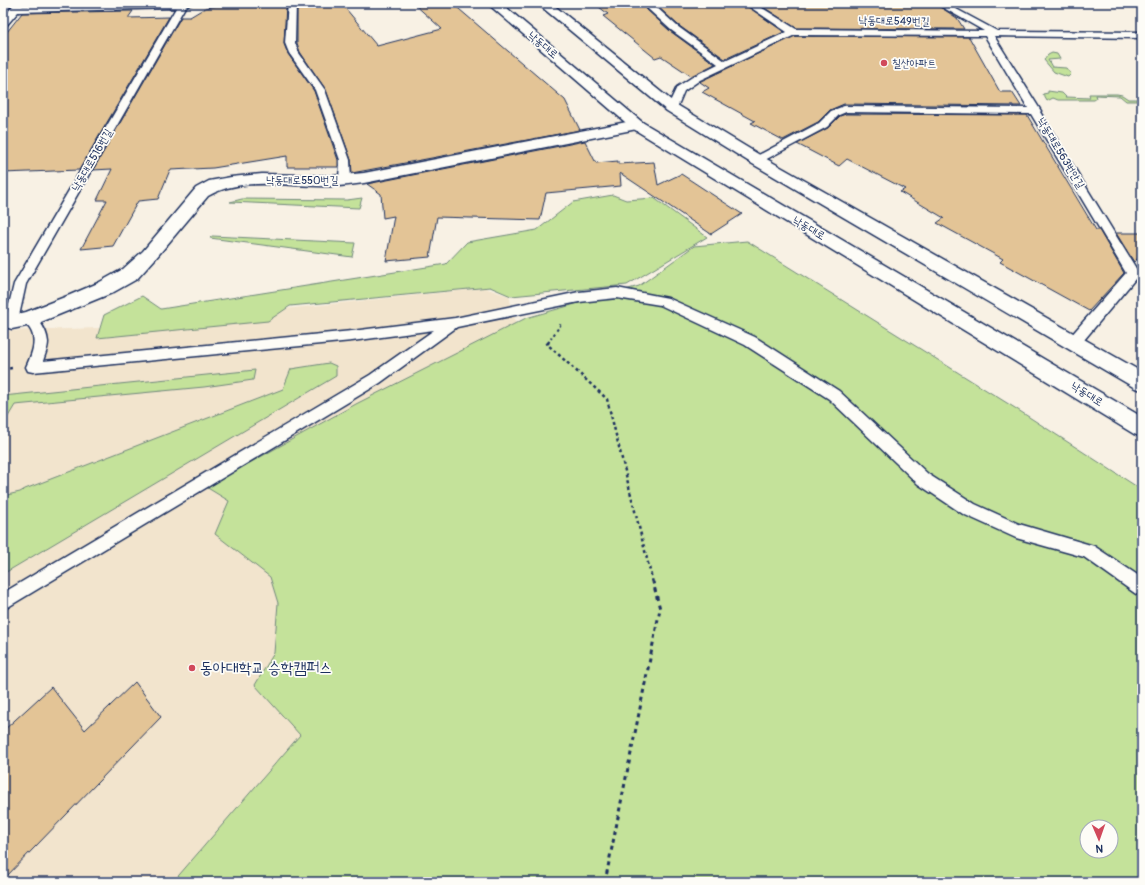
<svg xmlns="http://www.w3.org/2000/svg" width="1145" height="885" font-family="Pangolin,'Poor Story',sans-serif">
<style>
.built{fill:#f2e4cd}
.green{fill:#c4e29a;stroke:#70887c;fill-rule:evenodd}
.building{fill:#e3c496;stroke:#1b2f5e}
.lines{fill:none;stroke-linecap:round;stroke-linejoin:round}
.lane-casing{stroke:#1b2f5e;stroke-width:3}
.street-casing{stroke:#1b2f5e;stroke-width:3}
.secondary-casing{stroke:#1b2f5e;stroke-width:3}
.path-far2{stroke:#1b2f5e;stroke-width:2;stroke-dasharray:2.5 2.5;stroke-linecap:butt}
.path-far1{stroke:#1b2f5e;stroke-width:2.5;stroke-dasharray:3 3;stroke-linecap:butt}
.path{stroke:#1b2f5e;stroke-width:3;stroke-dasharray:4 4;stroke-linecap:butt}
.lane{fill:#fdfcf7;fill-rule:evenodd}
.street{fill:#fdfcf7;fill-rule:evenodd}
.secondary{fill:#fdfcf7;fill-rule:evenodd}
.poi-dot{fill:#d1495b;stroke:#fdfcf7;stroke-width:1.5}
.labels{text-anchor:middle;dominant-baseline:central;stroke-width:3.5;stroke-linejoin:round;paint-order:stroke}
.far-street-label{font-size:11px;fill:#1b2f5e;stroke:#fdfcf7}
.far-poi-label{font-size:11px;fill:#1b2f5e;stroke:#fdfcf7;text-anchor:start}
.near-poi-label{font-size:16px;fill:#1b2f5e;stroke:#fdfcf7;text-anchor:start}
</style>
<rect width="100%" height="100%" fill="#f8f1e4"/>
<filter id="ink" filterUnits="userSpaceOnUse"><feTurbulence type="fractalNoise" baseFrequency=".025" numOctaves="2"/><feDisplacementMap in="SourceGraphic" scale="8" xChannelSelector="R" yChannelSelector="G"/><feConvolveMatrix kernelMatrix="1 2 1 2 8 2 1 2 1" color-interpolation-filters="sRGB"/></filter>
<g filter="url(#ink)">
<polygon class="built" points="485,288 509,296 548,454 216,882 3,882 3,331 99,328"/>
<g class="green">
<polygon points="1052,53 1057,54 1060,59 1048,60 1052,67 1066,68 1071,74 1068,77 1054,72 1044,60 1048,55"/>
<polygon points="1048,91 1062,93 1066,97 1090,98 1089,94 1117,94 1122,95 1128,99 1142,99 1142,101 1126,101 1120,96 1095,95 1096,98 1093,100 1058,100 1053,98 1047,101 1043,94 1048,93"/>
<polygon points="613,195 626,200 654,198 707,237 627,285 511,296 490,287 290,306 268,321 97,338 104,315 142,296 161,309 446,264 467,242 537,230 573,202"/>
<polygon points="362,198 359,208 230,202 242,199 347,200"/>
<polygon points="212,236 355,243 352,257 210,238"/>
<path d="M747,241l268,167 127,82v392h-969l127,-147 -45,-50 19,-32 4,-50 -8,-26 -55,-43 14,-33 -23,-14 150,-83 170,-86 113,-32 55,-40zM1087,827h24v24h-24z"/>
<polygon points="329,363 336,366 336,376 3,574 3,496 20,492 25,489 283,389 291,369"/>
<polygon points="255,370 253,380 204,387 15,405 6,420 3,421 3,396"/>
</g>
<g class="building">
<polygon points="228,3 286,3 284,44 288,54 314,91 338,160 338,167 287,167 287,156 213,168 170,170 158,199 138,201 113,246 81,249 107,200 97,200 112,169 93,170 181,17 190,17 205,8"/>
<polygon points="297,3 341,3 377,46 442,29 413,3 452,3 565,100 580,130 352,173 351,160 326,90 300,52 297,43"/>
<polygon points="594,3 743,3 784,32 725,59 678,25 655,4 648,4 646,6 647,10 670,31 715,64 691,76 661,56 655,58 603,16 608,14"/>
<polygon points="757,3 934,3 957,18 964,29 796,28"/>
<polygon points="133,11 128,18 169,17 79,170 3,173 3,37 22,13"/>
<polygon points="795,36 969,37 1000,92 1012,92 1021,106 844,104 830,110 818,122 783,140 751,123 755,121 702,92 709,88 700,82 701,81"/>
<polygon points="846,114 1027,115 1096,230 1099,230 1124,273 1089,311 1000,262 1003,259 937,223 944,218 900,192 905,189 847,159 839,166 797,144 828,128 840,116"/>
<polygon points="585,141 596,163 618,161 618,164 654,162 658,185 681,174 742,214 711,234 620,173 621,186 546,193 540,220 437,217 430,257 386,261 394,216 383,218 381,194 367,184"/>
<polygon points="1116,233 1142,233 1142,254 1134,262"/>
<polygon points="135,682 161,717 3,880 3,731 51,687 85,730"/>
</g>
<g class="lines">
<defs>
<g id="lane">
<polygon points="15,3 24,3 22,6 194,3 185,7 26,284 17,325 3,327 3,317 6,317 14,284 176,8 18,12 6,26 3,27 3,18"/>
<polygon points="288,3 296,3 295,43 299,53 325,90 350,160 351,180 349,182 341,182 339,180 340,160 315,90 289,53 285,43"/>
<polygon points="744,3 754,3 796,29 984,31 935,3 945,3 997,31 1142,32 1142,38 994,36 1041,111 1040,112 1137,270 1142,270 1142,278 1136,278 1079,346 1074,347 1069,346 1067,342 1069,338 1126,273 1031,114 846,112 839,115 827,127 761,162 757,163 752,160 753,158 819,123 831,111 844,106 1028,108 985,36 795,35 700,80 684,91 676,110 668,110 667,108 677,87 694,76 718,64 671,30 648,9 647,7 648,5 654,5 677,26 725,61 787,32"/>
<path d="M617,288l51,10 87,39 84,54 89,83 47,30 44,20 75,22 48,32v18l-6,-2 -52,-37 -68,-19 -53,-24 -45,-30 -89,-85 -84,-54 -85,-40 -43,-7 -38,4 -122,25 -77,56 -377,227v-17l367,-218 64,-45 -82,11 -319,31 -5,-1 -2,-4c5,-11 12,-26 4,-38 -2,-3 -5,-6 -8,-10l2,-3c13,-4 23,14 24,26 0,6 -3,13 -5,19l309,-30 103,-13 124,-26z"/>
</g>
<path id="street" d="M637,120l5,2 3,3 -3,3 -278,55c-10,1 -21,3 -31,3 -41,2 -88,-11 -125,10l-53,63 -18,20 -25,14 -76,31 -24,5 -7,-2 -2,-4 2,-6 21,-5 44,-17 28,-12 25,-14 20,-18 53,-63 13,-7 22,-4 31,-3 71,2 31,-3z"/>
<g id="secondary">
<polygon points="487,3 501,3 642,122 1142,417 1142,437 1134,434 632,128"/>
<polygon points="537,3 551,3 677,105 763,157 1142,372 1142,390 1135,388 751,163 667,111"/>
</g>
</defs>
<use href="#lane" class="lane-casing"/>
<use href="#street" class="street-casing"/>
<use href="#secondary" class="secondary-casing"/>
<polyline class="path-far2" points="548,343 561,324"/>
<g class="path-far1">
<polyline points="549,342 547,344 607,399 653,583"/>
<polyline points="3,369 13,368"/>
</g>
<polyline class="path" points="605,882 660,609 653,582"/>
<use href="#lane" class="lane"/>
<use href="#street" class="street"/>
<use href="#secondary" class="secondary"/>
</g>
</g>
<g class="poi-dot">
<circle cx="884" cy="63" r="4"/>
<circle cx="192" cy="668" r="4"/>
</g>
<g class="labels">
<g class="far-street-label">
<text transform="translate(894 21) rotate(1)">낙동대로549번길</text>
<text transform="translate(543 45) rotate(40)">낙동대로</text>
<text transform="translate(1061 153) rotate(59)">낙동대로563번안길</text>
<text transform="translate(92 160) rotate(-60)">낙동대로516번길</text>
<text x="302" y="180">낙동대로550번길</text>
<text transform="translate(809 228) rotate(31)">낙동대로</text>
<text transform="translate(1087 394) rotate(32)">낙동대로</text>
</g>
<g class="far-poi-label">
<text x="892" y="63">칠산아파트</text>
</g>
<g class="near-poi-label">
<text x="200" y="668">동아대학교 승학캠퍼스</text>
</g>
</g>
<rect width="1145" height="885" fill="none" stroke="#fdfcf7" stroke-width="16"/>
<rect x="8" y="8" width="1129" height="869" fill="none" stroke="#1b2f5e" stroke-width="1.5" filter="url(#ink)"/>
<g transform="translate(1099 839) rotate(178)"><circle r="19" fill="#fdfcf7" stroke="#a3aaba"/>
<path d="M0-3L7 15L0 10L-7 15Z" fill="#d1495b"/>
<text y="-6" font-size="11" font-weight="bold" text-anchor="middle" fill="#1b2f5e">N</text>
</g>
</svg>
